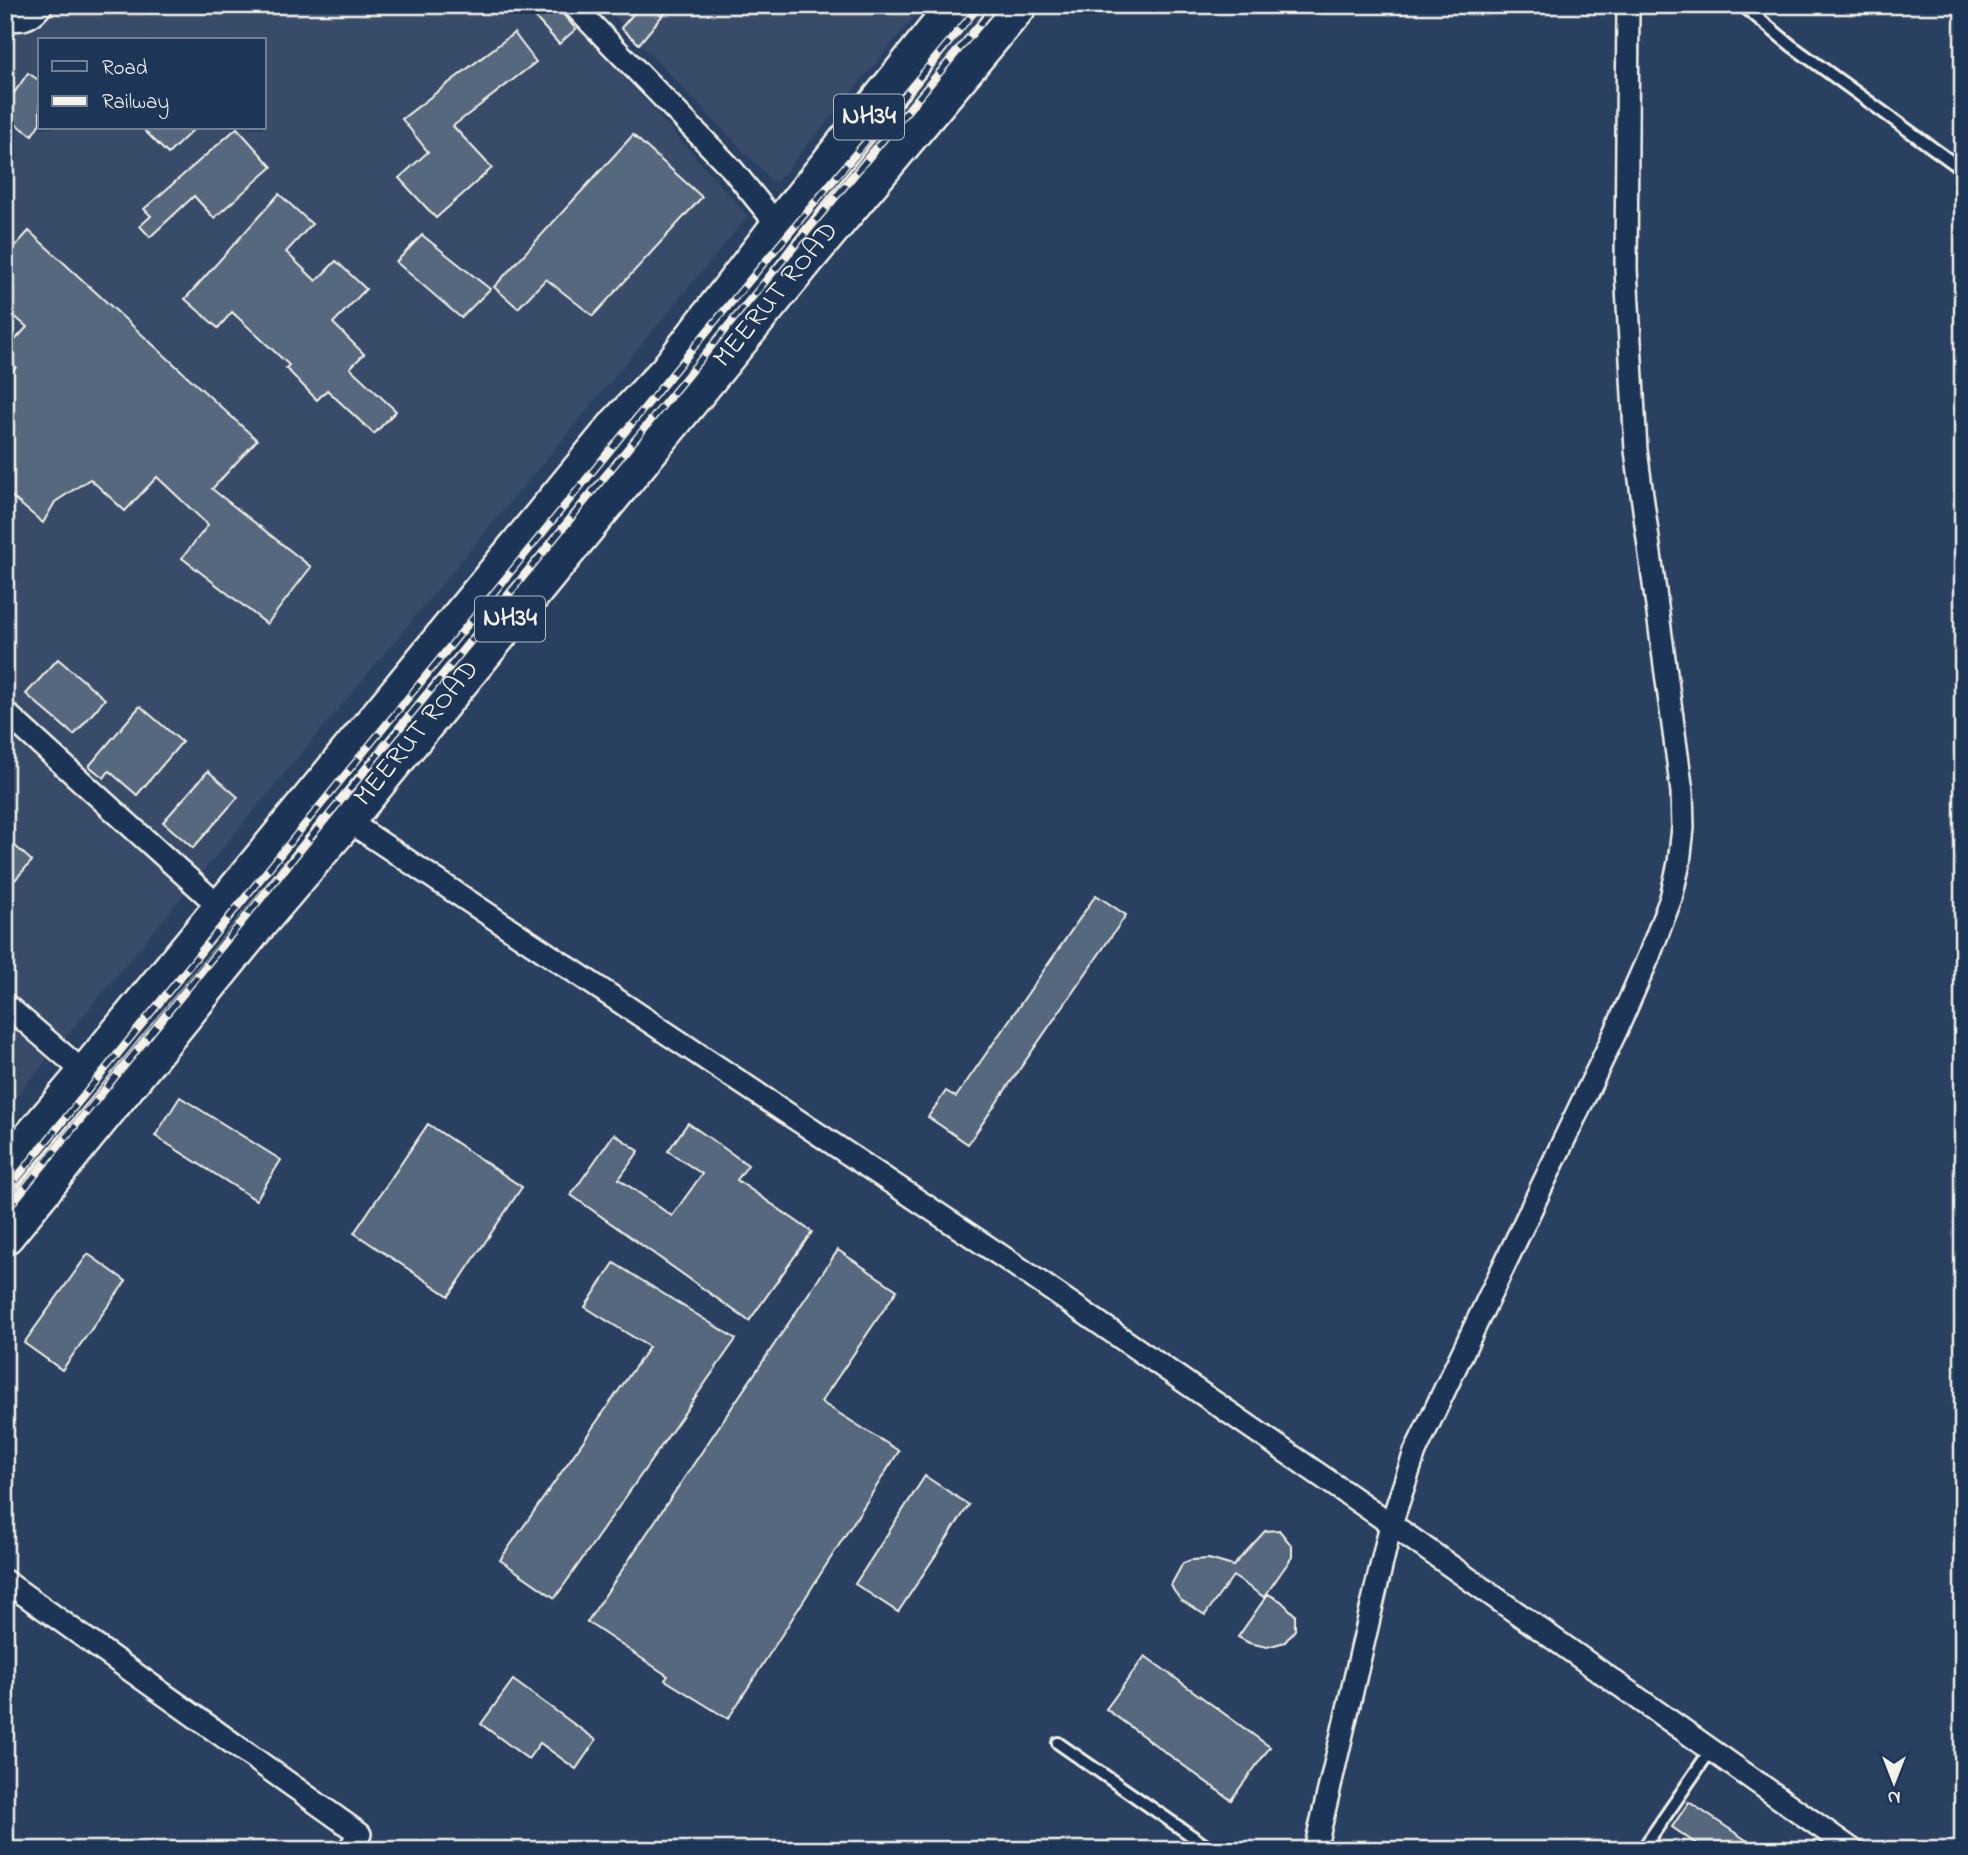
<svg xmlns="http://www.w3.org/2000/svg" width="1968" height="1855" font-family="'Indie Flower',sans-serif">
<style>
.built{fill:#374c69;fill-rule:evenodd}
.building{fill:#56677d;stroke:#f4f1e8;stroke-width:2}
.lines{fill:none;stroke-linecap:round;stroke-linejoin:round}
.lane-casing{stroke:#f4f1e8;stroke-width:16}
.street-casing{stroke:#f4f1e8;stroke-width:26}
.highway-casing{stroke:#f4f1e8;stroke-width:42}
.lane{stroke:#1d3557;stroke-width:10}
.street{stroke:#1d3557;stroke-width:21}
.highway{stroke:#1d3557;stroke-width:37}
.rail-casing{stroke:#f4f1e8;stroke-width:8}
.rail{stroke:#1d3557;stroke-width:5;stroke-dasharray:16;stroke-linecap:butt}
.labels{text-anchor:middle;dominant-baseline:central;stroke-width:5;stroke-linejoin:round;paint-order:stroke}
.shield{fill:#1d3557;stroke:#b4b9bc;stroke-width:2}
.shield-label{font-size:26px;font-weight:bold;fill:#f4f1e8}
.street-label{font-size:28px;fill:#f4f1e8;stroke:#1d3557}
</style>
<rect width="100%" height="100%" fill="#2a4060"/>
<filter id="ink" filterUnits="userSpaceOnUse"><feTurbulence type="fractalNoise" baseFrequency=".0143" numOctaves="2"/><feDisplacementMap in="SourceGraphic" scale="14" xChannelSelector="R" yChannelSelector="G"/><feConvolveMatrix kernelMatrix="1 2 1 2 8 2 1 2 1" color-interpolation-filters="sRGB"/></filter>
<g filter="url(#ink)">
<g class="built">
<path d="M5,5h555l188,211 -743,894zM40,40h224v88h-224z"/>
<polygon points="603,5 924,5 775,184"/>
</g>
<g class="building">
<polygon points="544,5 555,5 576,29 559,44 533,15"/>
<polygon points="641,5 671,5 639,44 621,28"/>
<polygon points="514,33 536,62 453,126 492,168 436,218 399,178 428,152 402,119"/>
<polygon points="28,73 40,81 40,123 32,135 5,117 5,106"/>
<polygon points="142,128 195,128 168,154"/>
<polygon points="237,128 272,167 214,218 194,196 150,237 140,226 151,216 144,209"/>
<polygon points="633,135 702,197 593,316 546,279 518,308 494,287"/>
<polygon points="279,194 312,224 286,252 316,281 336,261 366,289 333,323 364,354 350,368 396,411 374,434 327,390 317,400 286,368 289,365 232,312 218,328 185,299"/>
<polygon points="29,231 257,440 212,489 311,567 267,624 182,558 208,525 157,477 125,511 90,479 55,502 43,523 5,491 5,379 16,367 5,357 5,351 27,327 5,308 5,257"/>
<polygon points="422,235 490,289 461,318 396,262"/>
<polygon points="58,659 105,699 74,735 26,694"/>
<polygon points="140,706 182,742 137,795 109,771 104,778 89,766"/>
<polygon points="208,771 238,797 193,848 163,822"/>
<polygon points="5,837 32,861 5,891"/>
<polygon points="1096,895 1126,915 968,1144 928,1117 946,1091 956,1097"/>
<polygon points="180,1097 281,1160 256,1200 155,1136"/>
<polygon points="688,1123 748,1165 737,1180 812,1232 749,1321 571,1195 614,1134 639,1151 619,1179 672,1216 702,1174 668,1151"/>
<polygon points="428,1124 522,1187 449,1296 354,1233"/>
<polygon points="838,1250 897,1290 821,1402 899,1451 728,1719 665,1680 668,1676 587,1622"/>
<polygon points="88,1254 126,1281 62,1370 24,1343"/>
<polygon points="614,1263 736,1339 555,1598 500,1560 649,1347 585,1307"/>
<polygon points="925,1476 969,1505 898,1612 855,1584"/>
<polygon points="1279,1530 1292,1546 1292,1557 1264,1597 1233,1576 1205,1615 1181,1600 1174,1591 1171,1585 1183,1563 1191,1560 1209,1559 1233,1566 1265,1531"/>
<polygon points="1268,1594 1281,1601 1295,1615 1295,1630 1285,1642 1267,1647 1249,1643 1238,1637"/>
<polygon points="1145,1656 1270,1747 1231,1800 1106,1709"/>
<polygon points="513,1680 596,1740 576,1769 540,1743 528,1759 481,1724"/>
<polygon points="1689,1802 1761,1850 1705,1850 1672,1827"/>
</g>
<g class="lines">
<defs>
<g id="lane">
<polyline points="1742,5 1792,46 1963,170"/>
<polyline points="1058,1743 1212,1850"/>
<polyline points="1642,1850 1710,1751"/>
</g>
<g id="street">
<polyline points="573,5 732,169 779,227"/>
<path d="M5,17c16,6 27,1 37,-12"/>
<polyline points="5,712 221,908"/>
<polyline points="312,797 1012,1263 1391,1524 1853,1850"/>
<polyline points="5,1004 86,1074"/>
<polyline points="5,1581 360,1834 348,1850"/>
<polyline points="1315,1850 1391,1524 1415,1452 1616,1031 1649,956 1671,898 1679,863 1683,828 1682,792 1636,450 1626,269 1628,5"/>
</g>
<g id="highway">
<polyline points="5,1170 86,1074 618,425 667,373 779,227 957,5"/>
<path id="s1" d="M5,1235l248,-306 92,-108 462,-564 211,-252"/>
</g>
</defs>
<use href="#lane" class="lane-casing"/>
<use href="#street" class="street-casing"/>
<use href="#highway" class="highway-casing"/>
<use href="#lane" class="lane"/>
<use href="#street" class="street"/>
<use href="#highway" class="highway"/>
<defs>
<g id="rail">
<polyline points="5,1192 708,330 980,5"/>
<polyline points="5,1212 718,338 996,5"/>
</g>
</defs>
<use href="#rail" class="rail-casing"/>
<use href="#rail" class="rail"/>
</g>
</g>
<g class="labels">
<g class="shield">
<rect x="834" y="94.5" width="70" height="45" rx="5"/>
<rect x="475" y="596.5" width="70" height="45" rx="5"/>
</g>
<g class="shield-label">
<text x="869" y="117">NH34</text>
<text x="510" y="619">NH34</text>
</g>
<g class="street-label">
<text stroke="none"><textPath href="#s1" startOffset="1216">MEERUT ROAD</textPath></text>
<text stroke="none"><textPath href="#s1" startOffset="649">MEERUT ROAD</textPath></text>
</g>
</g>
<rect width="1968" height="1855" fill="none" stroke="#1d3557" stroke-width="28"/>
<rect x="14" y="14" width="1940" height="1827" fill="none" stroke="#f4f1e8" stroke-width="2.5" filter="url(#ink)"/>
<rect x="38" y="38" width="228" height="91" fill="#1d3557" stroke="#738091" stroke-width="2"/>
<rect x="52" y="61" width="35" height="10" fill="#1d3557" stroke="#738091" stroke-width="2"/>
<text x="102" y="74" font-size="21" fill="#f4f1e8">Road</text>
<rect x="52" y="96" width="35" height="10" fill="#f4f1e8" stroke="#738091" stroke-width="2"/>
<text x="102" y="108" font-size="21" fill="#f4f1e8">Railway</text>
<g transform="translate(1894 1782) rotate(180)" stroke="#1d3557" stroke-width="5" paint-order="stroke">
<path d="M0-5L12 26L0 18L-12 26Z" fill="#f4f1e8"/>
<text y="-10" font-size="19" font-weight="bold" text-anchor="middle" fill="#f4f1e8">N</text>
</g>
</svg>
